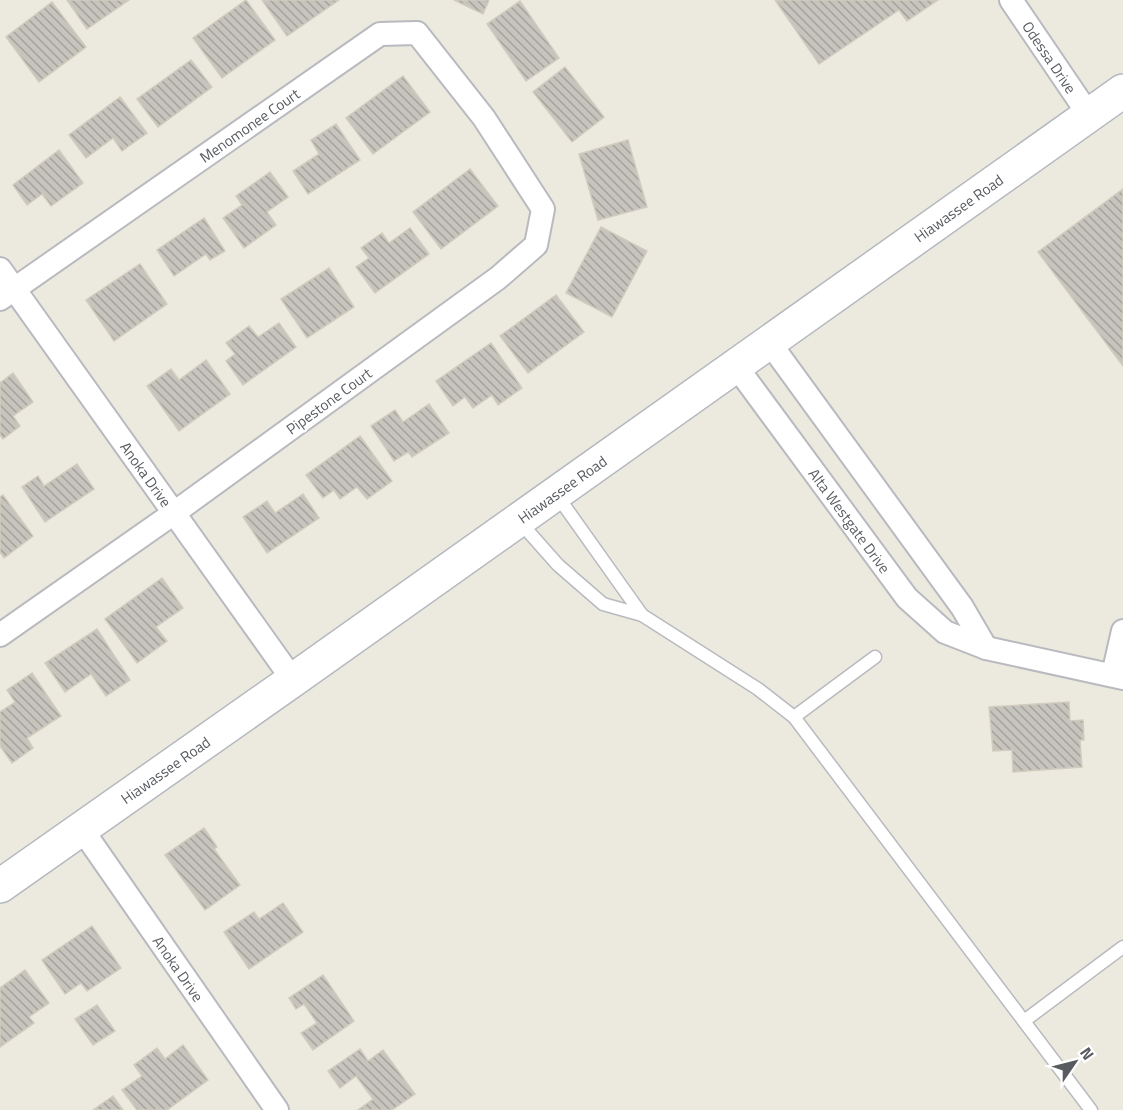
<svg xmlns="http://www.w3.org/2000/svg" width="1123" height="1110" font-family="'Titillium Web',sans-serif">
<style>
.building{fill:url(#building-back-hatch);stroke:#d1ccbe;stroke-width:1.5}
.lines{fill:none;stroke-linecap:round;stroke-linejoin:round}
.service-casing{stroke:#b8babf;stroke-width:15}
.minor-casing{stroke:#b8babf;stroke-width:26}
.secondary-casing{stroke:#b5b9bf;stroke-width:36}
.service{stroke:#fff;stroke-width:12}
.minor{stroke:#fff;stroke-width:22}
.secondary{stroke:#fff;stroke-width:33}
.labels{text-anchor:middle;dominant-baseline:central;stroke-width:4.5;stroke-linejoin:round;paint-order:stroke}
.street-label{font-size:15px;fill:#585c61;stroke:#fff}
</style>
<defs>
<pattern id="building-back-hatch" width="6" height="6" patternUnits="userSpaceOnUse" patternTransform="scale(1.5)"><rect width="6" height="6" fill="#c7c4bd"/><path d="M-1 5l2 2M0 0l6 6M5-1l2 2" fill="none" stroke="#a4a29d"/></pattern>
</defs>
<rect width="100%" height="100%" fill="#eceadf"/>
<g class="building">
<polygon points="67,0 129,0 87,29"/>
<polygon points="246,0 275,40 222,78 193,38"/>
<polygon points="262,0 339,0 287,36"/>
<polygon points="454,0 489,0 483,14"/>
<polygon points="775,0 938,0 907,21 899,10 819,64"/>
<polygon points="520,1 559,58 526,81 487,24"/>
<polygon points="52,2 86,47 39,82 6,37"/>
<polygon points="191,60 212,87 158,127 137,99"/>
<polygon points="565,67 604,117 572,142 533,92"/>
<polygon points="403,76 430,112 373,154 346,118"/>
<polygon points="120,97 147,133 122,151 113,138 86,158 69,135"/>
<polygon points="336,124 360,160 308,194 293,171 319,154 311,140"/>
<polygon points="628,140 647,207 598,220 579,154"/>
<polygon points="59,150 83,183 51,206 42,194 27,205 13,185"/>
<polygon points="470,169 498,206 441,249 413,212"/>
<polygon points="270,172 288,197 267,212 276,225 244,248 223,218 242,205 236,196"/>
<polygon points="1123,189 1123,366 1038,252"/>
<polygon points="204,218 225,251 210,260 206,254 174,276 157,250"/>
<polygon points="601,227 647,251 612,317 566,293"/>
<polygon points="410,228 429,254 375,293 356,267 369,258 361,248 382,233 389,243"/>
<polygon points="140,264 167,304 114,341 86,300"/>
<polygon points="329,268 354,307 307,338 281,299"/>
<polygon points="556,295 584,332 528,373 500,336"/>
<polygon points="279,323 296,347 243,385 226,361 235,354 226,343 249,326 258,337"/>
<polygon points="491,343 522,388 498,405 492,395 473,408 465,397 453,406 436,381"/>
<polygon points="206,360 230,394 179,431 147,386 171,369 179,380"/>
<polygon points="13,373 33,402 13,416 20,426 3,439 0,435 0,383"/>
<polygon points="429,404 449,433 412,457 408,452 394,461 371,426 395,410 403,422"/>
<polygon points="360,436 392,481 367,499 357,487 340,499 334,490 323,498 306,475"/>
<polygon points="77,464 94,489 45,522 22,487 38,476 44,486"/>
<polygon points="303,494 319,518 267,553 243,517 267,501 275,513"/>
<polygon points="3,495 33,536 4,558 0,552 0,497"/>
<polygon points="162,578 183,608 156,627 167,641 137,663 105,619"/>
<polygon points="97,629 130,680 106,696 91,674 65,692 45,663"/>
<polygon points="32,673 61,716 27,738 33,748 12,763 0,746 0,712 15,702 7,690"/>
<polygon points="1069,702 1070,721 1083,720 1084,740 1080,740 1082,767 1013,772 1012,750 993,751 989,707"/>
<polygon points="204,828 217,847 214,849 240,885 205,910 165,855"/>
<polygon points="283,903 303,932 249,969 224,932 254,912 259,919"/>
<polygon points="92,926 121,968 87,991 81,983 65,994 42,960"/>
<polygon points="25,970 49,1003 29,1017 34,1023 0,1047 0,988"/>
<polygon points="323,975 354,1021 313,1050 301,1033 317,1023 304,1004 296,1009 289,998"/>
<polygon points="97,1005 115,1031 93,1045 75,1019"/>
<polygon points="183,1045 208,1080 167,1110 137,1110 122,1090 142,1076 134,1065 157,1048 165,1059"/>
<polygon points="360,1049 368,1061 383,1050 415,1094 392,1110 358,1110 373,1099 356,1076 340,1088 328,1071"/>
<polygon points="113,1096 123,1110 93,1110"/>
</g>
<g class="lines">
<defs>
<g id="service">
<polyline points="556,494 642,615"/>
<polyline points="519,521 558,565 603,604 642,615 758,689 794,717 1091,1110"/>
<polyline points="794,717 875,657"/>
<polyline points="1024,1021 1123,947"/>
</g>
<g id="minor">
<path id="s1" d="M1011,0l78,115"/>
<path id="s2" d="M0,269l293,411"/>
<path id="s3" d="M0,299l380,-265 37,-1 67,85 59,91 -7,36 -38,33 -324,235 -174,122"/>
<polyline points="769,342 962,607 986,648"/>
<path id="s4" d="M736,366l171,232 38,34 41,16 137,30"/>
<polyline points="1113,675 1123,631"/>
<path id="s5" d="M81,828l196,282"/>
</g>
<g id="secondary">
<path id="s6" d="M0,886l293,-206 830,-589"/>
</g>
</defs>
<use href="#service" class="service-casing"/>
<use href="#minor" class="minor-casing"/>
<use href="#secondary" class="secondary-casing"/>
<use href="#service" class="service"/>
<use href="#minor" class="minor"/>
<use href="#secondary" class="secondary"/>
</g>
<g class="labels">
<g class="street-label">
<text stroke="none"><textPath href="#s1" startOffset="69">Odessa Drive</textPath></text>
<text stroke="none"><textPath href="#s3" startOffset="304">Menomonee Court</textPath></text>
<text stroke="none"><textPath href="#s6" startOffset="1174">Hiawassee Road</textPath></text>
<text transform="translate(329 401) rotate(-36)">Pipestone Court</text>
<text stroke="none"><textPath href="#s2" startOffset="252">Anoka Drive</textPath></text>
<text stroke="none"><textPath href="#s6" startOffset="688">Hiawassee Road</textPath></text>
<text stroke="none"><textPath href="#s4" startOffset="192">Alta Westgate Drive</textPath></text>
<text stroke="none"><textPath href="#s6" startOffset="202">Hiawassee Road</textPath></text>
<text stroke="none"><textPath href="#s5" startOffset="171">Anoka Drive</textPath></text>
</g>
</g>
<g transform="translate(1075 1062) rotate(55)" stroke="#ffffff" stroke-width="4.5" paint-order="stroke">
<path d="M0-4.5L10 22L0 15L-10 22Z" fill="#585c61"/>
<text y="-9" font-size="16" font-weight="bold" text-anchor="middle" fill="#585c61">N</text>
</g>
</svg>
